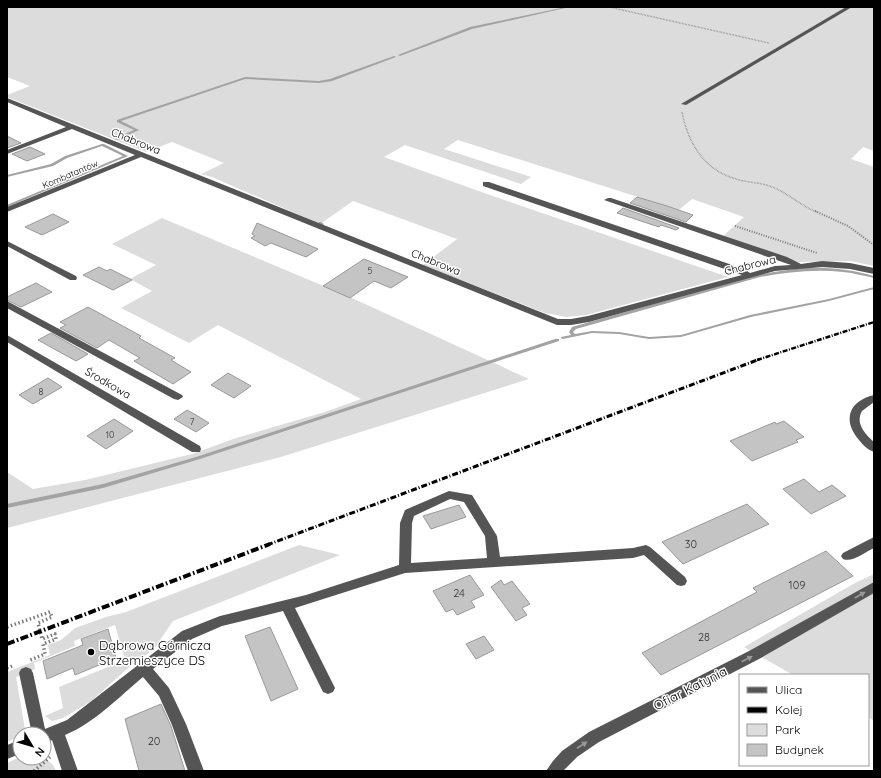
<svg xmlns="http://www.w3.org/2000/svg" width="881" height="778" font-family="Quicksand,sans-serif">
<style>
.green{fill:#dcdcdc}
.lines{fill:none;stroke-linecap:round;stroke-linejoin:round}
.stream{fill:#a3a3a3;fill-rule:evenodd}
.building{fill:#c4c4c4;stroke:#999}
.path-far2{stroke:#777;stroke-width:1.5;stroke-dasharray:0.5 1;stroke-linecap:butt}
.path-far1{stroke:#777;stroke-width:2;stroke-dasharray:1 1.5;stroke-linecap:butt}
.path{stroke:#777;stroke-width:3.5;stroke-dasharray:1.5 2.5;stroke-linecap:butt}
.minor{fill:#555;fill-rule:evenodd}
.rail-far2{stroke:#000;stroke-width:2.5;stroke-dasharray:5 1.5 1 1.5;stroke-linecap:butt}
.rail-far1{stroke:#000;stroke-width:3;stroke-dasharray:6 2 1 2;stroke-linecap:butt}
.rail{stroke:#000;stroke-width:4;stroke-dasharray:8 2.5 1.5 2.5;stroke-linecap:butt}
.oneway{fill:#999}
.poi-dot{fill:#000;stroke:#fff;stroke-width:1.5}
.labels{text-anchor:middle;dominant-baseline:central;stroke-width:3;stroke-linejoin:round;paint-order:stroke}
.far-street-label{font-size:9px;fill:#000;stroke:#fff}
.number-label{font-size:9px;fill:#313131}
.street-label{font-size:11px;fill:#000;stroke:#fff}
.near-number-label{font-size:11px;fill:#313131}
.near-poi-label{font-size:13px;fill:#000;stroke:#fff;text-anchor:start}
.near-street-label{font-size:13px;fill:#000;stroke:#fff}
</style>
<rect width="100%" height="100%" fill="#fff"/>
<g class="green">
<polygon points="7,7 874,7 874,151 863,147 851,159 874,167 874,266 851,261 796,262 722,237 744,217 692,199 679,210 458,140 444,149 531,177 521,184 405,145 384,157 487,194 728,277 586,315 567,317 545,313 423,265 457,239 353,201 320,224 212,177 201,174 224,163 172,142 146,152 7,97 7,95 30,86 7,77"/>
<polygon points="162,218 352,298 529,379 281,457 7,528 7,472 33,489 85,480 192,454 236,438 325,412 361,399 218,325 189,343 121,308 152,291 130,279 156,265 112,244"/>
<polygon points="299,545 340,555 173,621 154,649 127,669 90,702 63,718 52,721 45,716 63,708 59,687 125,660 115,625 74,641 75,646 34,663 35,669 16,677 25,729 20,736 7,742 7,672 50,655 48,645 61,640 75,628 106,617 126,612"/>
<polygon points="874,574 874,721 868,717 868,675 793,675 744,647 855,583"/>
<path d="M20,757c12,5 29,-5 36,14h-49v-8z"/>
</g>
<g class="lines">
<g class="stream">
<polygon points="566,7 570,7 472,29 400,56 398,55 470,27"/>
<polygon points="394,56 396,57 332,81 319,83 245,79 121,121 139,130 117,140 114,139 134,130 117,122 117,120 245,77 319,81 330,79"/>
<polygon points="102,144 104,144 128,156 7,207 7,205 123,156 102,146 67,158 53,166 7,177 7,175 51,164 65,156"/>
<polygon points="319,222 321,222 324,224 323,225 319,224"/>
<path d="M802,268c25,-1 48,1 72,8v2c-10,-2 -20,-5 -31,-6 -28,-3 -56,0 -83,5l-184,52 -3,3 2,2 17,-3 27,1 30,5 32,-2 69,-20 79,-16 45,-12v2l-45,12 -78,16 -70,20 -32,2 -30,-5 -27,-1 -29,6 -2,-1v-1l10,-2 -2,-3 3,-5 185,-52 17,-3z"/>
<polygon points="555,339 559,339 559,341 200,459 103,488 7,508 7,504 103,484 196,457"/>
</g>
</g>
<g class="building">
<polygon points="7,136 21,143 7,148"/>
<polygon points="30,147 45,154 27,161 12,154"/>
<polygon points="637,197 667,206 693,215 686,222 630,203"/>
<polygon points="623,208 679,228 676,230 661,225 659,227 617,213"/>
<polygon points="53,214 69,222 42,235 25,227"/>
<polygon points="257,223 318,249 306,257 271,243 265,246 251,238 255,236 252,234"/>
<polygon points="364,259 408,277 391,288 374,281 350,298 323,286"/>
<polygon points="99,267 107,271 110,269 132,280 113,290 83,275"/>
<polygon points="36,283 52,292 21,307 7,300 7,297"/>
<polygon points="88,307 141,336 139,338 175,358 171,360 191,372 173,384 134,361 140,358 109,340 97,348 60,328 66,325 60,322"/>
<polygon points="51,333 88,354 76,361 38,340"/>
<polygon points="228,373 251,386 234,398 211,385"/>
<polygon points="48,378 62,387 33,404 19,395"/>
<polygon points="187,410 196,415 209,423 196,432 174,419"/>
<polygon points="114,419 133,431 106,449 87,436"/>
<polygon points="784,421 804,437 796,440 798,442 752,461 730,441 775,422 776,424"/>
<polygon points="804,479 819,492 832,485 846,496 811,514 783,489"/>
<polygon points="747,504 769,524 683,564 662,542"/>
<polygon points="459,505 466,517 431,529 423,516"/>
<polygon points="826,551 853,576 661,675 642,653 757,592 753,588"/>
<polygon points="470,575 484,595 471,601 475,607 457,615 453,609 446,612 433,591"/>
<polygon points="501,580 504,585 512,581 530,604 522,608 527,615 516,621 491,587"/>
<polygon points="270,627 298,689 271,701 245,636"/>
<polygon points="108,629 116,658 75,675 73,668 47,679 43,661 83,645 81,639"/>
<polygon points="484,636 494,650 476,659 466,644"/>
<polygon points="161,704 171,726 185,771 139,771 125,719"/>
</g>
<g class="lines">
<g class="path-far2">
<polyline points="609,7 769,43"/>
<path d="M682,112c6,31 22,58 54,67 12,4 24,3 36,8 16,6 29,19 45,25"/>
</g>
<g class="path-far1">
<polyline points="815,211 848,226 874,245"/>
<polyline points="735,226 817,253"/>
</g>
<g class="path">
<polyline points="7,627 50,612 52,617 38,623 42,639 55,634 56,639 43,644 45,654 30,660"/>
<polyline points="7,668 12,666"/>
<polyline points="34,771 50,757"/>
</g>
<g class="minor">
<polygon points="846,7 852,7 686,105 681,104"/>
<polygon points="7,98 558,319 571,319 588,316 742,275 483,186 483,182 489,182 744,269 750,273 775,266 791,265 604,200 608,198 611,198 787,257 801,264 822,261 850,263 874,268 874,274 850,269 822,267 775,271 589,322 571,325 557,325 141,157 7,212 7,207 135,155 72,129 7,154 7,150 66,127 7,102"/>
<polygon points="7,241 76,276 77,278 76,280 70,280 7,246"/>
<polygon points="7,301 182,395 183,397 178,400 174,399 7,308"/>
<polygon points="7,335 200,446 201,449 200,452 192,452 7,342"/>
<path d="M874,395v7l-12,9c-7,12 3,23 12,31v10c-6,-2 -11,-7 -15,-12 -17,-20 -10,-39 15,-45z"/>
<path d="M449,491l23,4 25,41 3,21 133,-9 13,-3 4,2 35,30 2,4 -2,4 -4,1 -4,-1 -33,-30 -11,3 -228,15 -110,35 40,80 -2,4 -5,2 -5,-2 -40,-81 -61,15 -30,13 -39,30 16,19 17,36 18,47h-16l-16,-46 -13,-29 -16,-19c-24,20 -49,46 -78,58l13,36h-16l-10,-31 -8,4v-10h-12l-13,-61 2,-4 5,-2 5,2 2,4 12,56 22,-9 115,-89 38,-15 86,-21 93,-30 1,-42 5,-13zM450,499l14,3 21,34 2,22 -76,5 1,-40 2,-7z"/>
<path d="M874,537v11c-9,4 -22,15 -31,11l-2,-3 2,-3z"/>
<polygon points="874,582 874,593 759,659 599,742 577,757 563,771 546,771 553,761 562,751 589,732 749,651"/>
<polygon points="20,740 20,754 7,759 7,745"/>
</g>
<polyline class="rail-far2" points="757,360 874,322"/>
<polyline class="rail-far1" points="267,545 760,359"/>
<polyline class="rail" points="7,644 270,544"/>
</g>
<defs><path id="oneway-solid" d="M-6-.8H1V-3.2L6.5 0L1 3.2V.8H-6Z"/></defs>
<g class="oneway">
<use href="#oneway-solid" transform="translate(860 595) rotate(-30)"/>
<use href="#oneway-solid" transform="translate(747 659) rotate(-27)"/>
<use href="#oneway-solid" transform="translate(582 745) rotate(-33)"/>
</g>
<circle class="poi-dot" cx="91" cy="652" r="4"/>
<g class="labels">
<g class="far-street-label">
<text transform="translate(70 174) rotate(-23)">Kombatantów</text>
</g>
<g class="number-label">
<text x="370" y="270">5</text>
<text x="41" y="391">8</text>
<text x="192" y="421">7</text>
<text x="110" y="434">10</text>
</g>
<g class="street-label">
<text transform="translate(136 141) rotate(22)">Chabrowa</text>
<text transform="translate(436 262) rotate(22)">Chabrowa</text>
<text transform="translate(750 265) rotate(-14)">Chabrowa</text>
<text transform="translate(108 383) rotate(30)">Środkowa</text>
</g>
<g class="near-number-label">
<text x="691" y="544">30</text>
<text x="797" y="585">109</text>
<text x="459" y="593">24</text>
<text x="704" y="637">28</text>
<text x="154" y="741">20</text>
</g>
<g class="near-poi-label">
<text x="99" y="645">Dąbrowa Górnicza<tspan x="99" dy="15">Strzemieszyce DS</tspan></text>
</g>
<g class="near-street-label">
<text transform="translate(690 688) rotate(-27)">Ofiar Katynia</text>
</g>
</g>
<rect width="881" height="778" fill="none" stroke="#000000" stroke-width="16"/>
<rect x="739" y="674" width="130" height="92" fill="#ffffff" stroke="#999999"/>
<rect x="747" y="687" width="20" height="6" fill="#555555" stroke="#999999"/>
<text x="775" y="694" font-size="12" fill="#000000">Ulica</text>
<rect x="747" y="707" width="20" height="6" fill="#000000" stroke="#999999"/>
<text x="775" y="714" font-size="12" fill="#000000">Kolej</text>
<rect x="747" y="724" width="20" height="12" fill="#dcdcdc" stroke="#999999"/>
<text x="775" y="734" font-size="12" fill="#000000">Park</text>
<rect x="747" y="744" width="20" height="12" fill="#c4c4c4" stroke="#999999"/>
<text x="775" y="754" font-size="12" fill="#000000">Budynek</text>
<g transform="translate(32 746) rotate(128)"><circle r="19" fill="#ffffff" stroke="#999999"/>
<path d="M0-3L7 15L0 10L-7 15Z" fill="#000000"/>
<text y="-6" font-size="11" font-weight="bold" text-anchor="middle" fill="#000000">N</text>
</g>
</svg>
